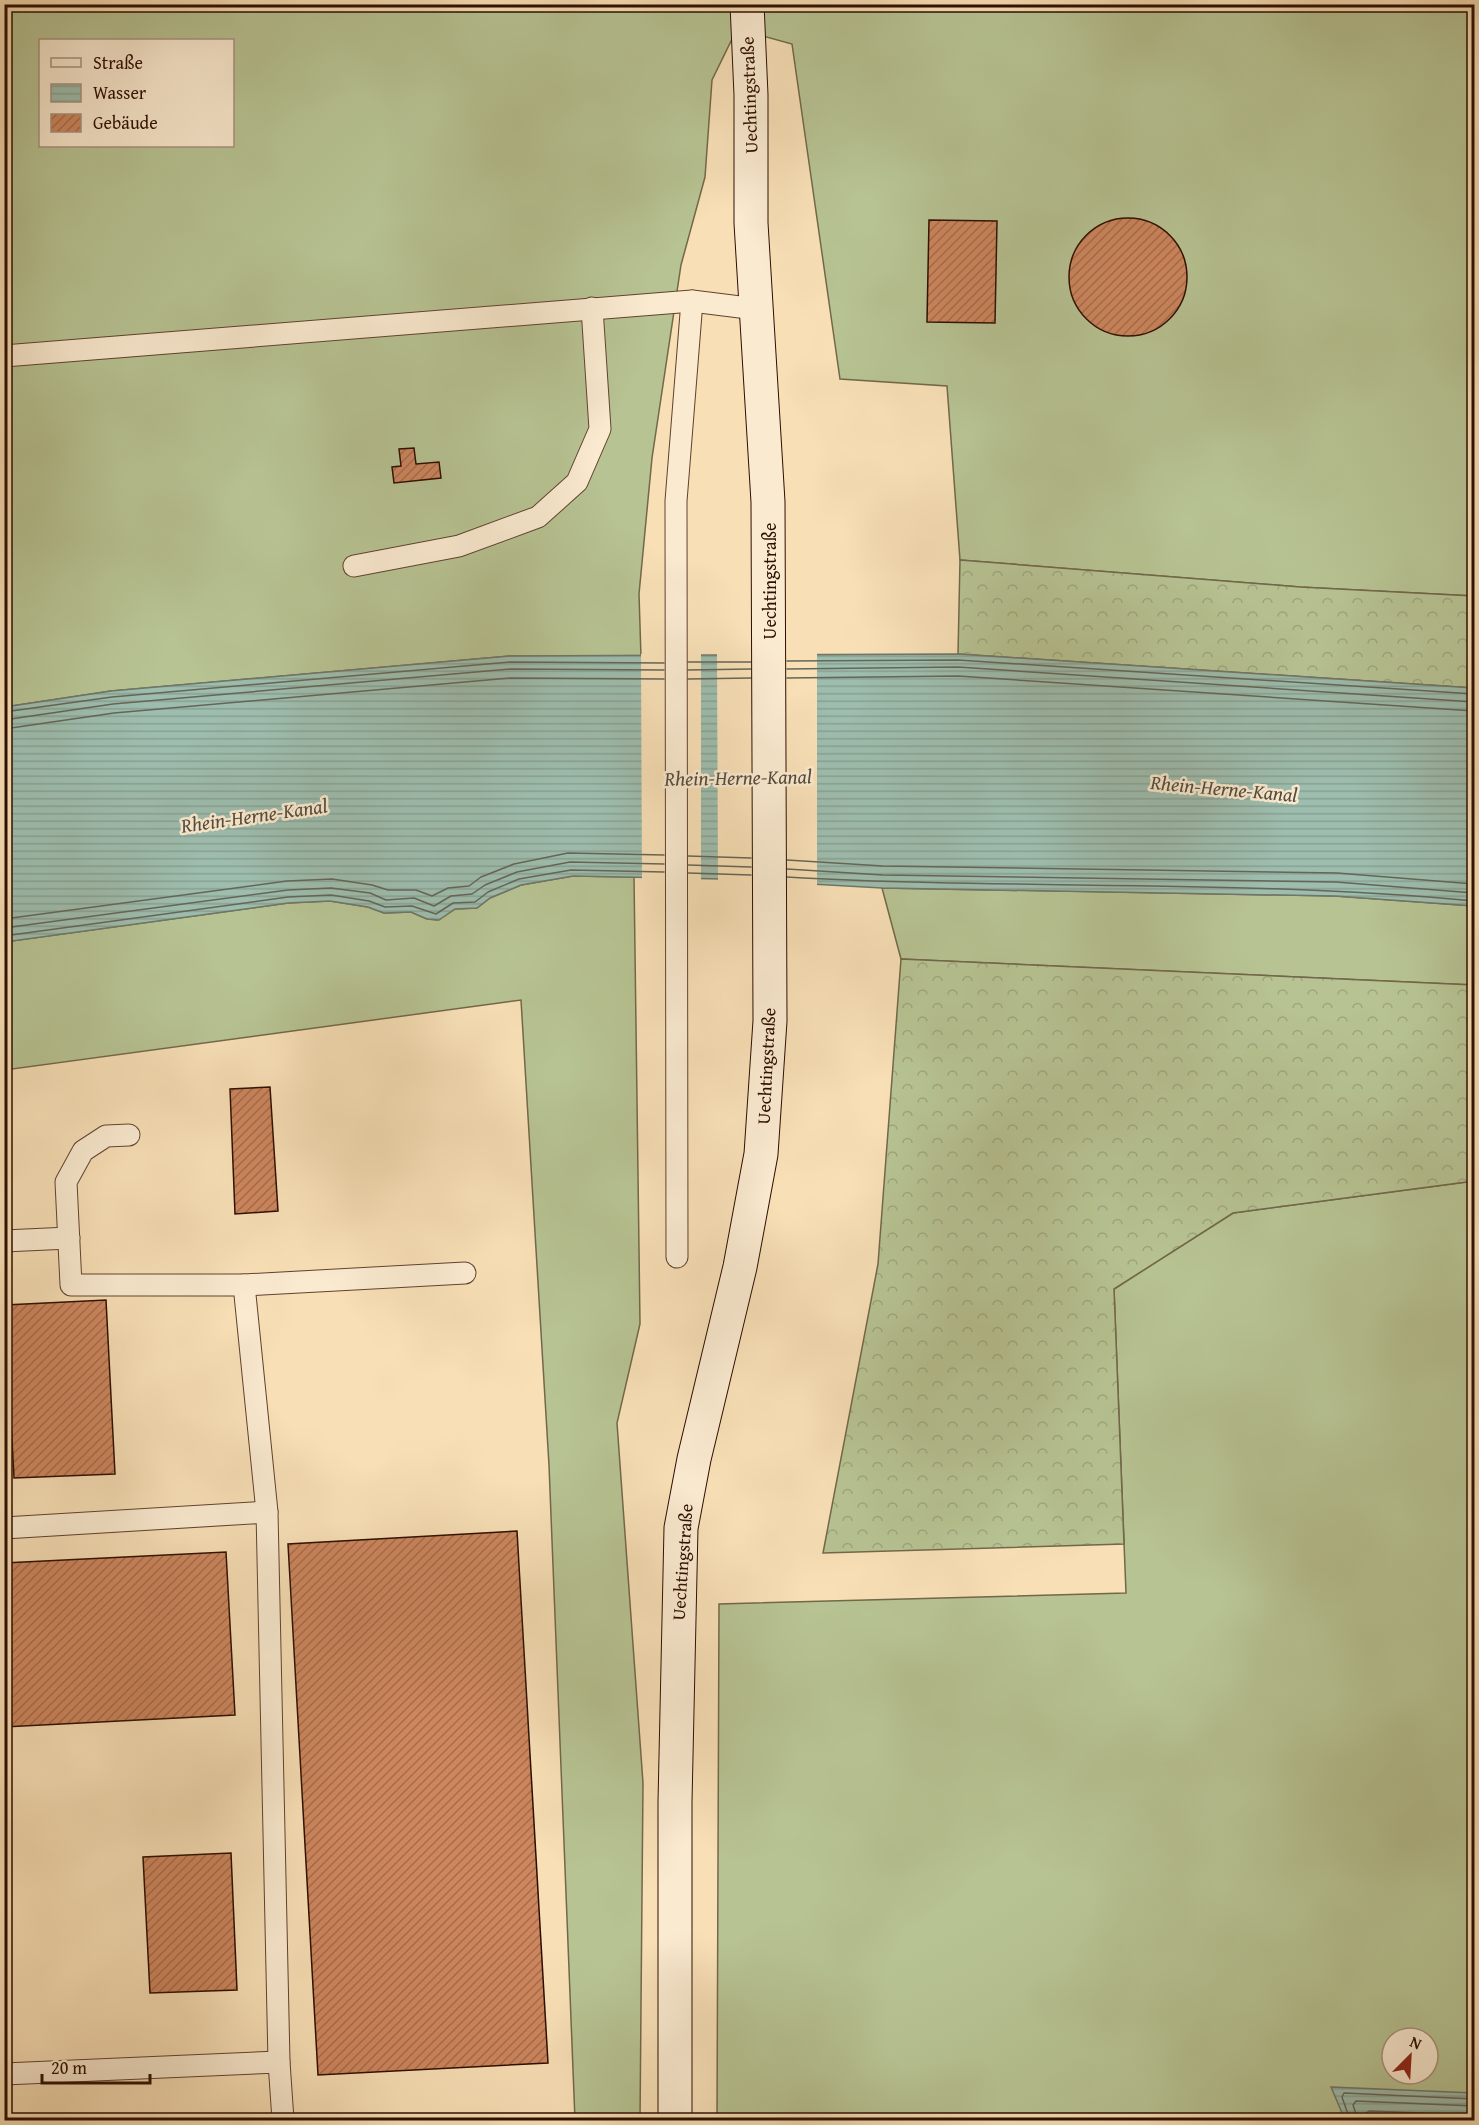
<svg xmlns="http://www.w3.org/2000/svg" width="1479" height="2125" font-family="'Gentium Book Plus',serif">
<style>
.grass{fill:#b7c393;stroke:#72684a;stroke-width:1.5;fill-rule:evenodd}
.forest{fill:url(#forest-crowns);stroke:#72684a;stroke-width:1.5}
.water{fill:url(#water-rules);stroke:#707768;stroke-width:1.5}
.pier{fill:#f8dfb6}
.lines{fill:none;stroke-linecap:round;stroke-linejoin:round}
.shore{stroke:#656657;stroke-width:1.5}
.building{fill:url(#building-hatch);stroke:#2d0e00;stroke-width:1.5}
.lane-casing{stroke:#60422e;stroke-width:23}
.secondary-casing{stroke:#2d0e00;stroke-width:35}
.lane{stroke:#faead0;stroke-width:21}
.secondary{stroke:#faead0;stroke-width:33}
.labels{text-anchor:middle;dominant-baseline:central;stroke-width:5;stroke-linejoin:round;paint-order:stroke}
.street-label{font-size:18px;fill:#2d0e00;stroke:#faead0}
.water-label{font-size:20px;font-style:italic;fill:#544b3d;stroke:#faead0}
</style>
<defs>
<pattern id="forest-crowns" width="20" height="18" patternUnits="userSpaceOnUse" patternTransform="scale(1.5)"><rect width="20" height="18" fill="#b7c393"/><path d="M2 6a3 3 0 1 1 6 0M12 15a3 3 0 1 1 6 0" fill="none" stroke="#9ea67d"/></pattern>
<pattern id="water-rules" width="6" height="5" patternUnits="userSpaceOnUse" patternTransform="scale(1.5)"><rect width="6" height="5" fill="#9dbdae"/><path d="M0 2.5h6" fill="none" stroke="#88a194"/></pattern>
<pattern id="building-hatch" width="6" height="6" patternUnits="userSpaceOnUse" patternTransform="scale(1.5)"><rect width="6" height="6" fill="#cd865e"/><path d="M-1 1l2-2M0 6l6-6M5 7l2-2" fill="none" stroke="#a76c4b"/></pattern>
</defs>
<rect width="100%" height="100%" fill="#f8dfb6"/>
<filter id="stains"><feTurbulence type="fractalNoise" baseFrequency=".00333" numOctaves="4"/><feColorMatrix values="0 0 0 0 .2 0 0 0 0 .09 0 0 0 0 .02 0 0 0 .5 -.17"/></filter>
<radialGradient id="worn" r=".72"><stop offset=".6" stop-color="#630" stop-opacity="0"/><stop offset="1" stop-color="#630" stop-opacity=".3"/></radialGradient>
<g class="grass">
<path d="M5,5h1469v591l-174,-9 -340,-27 -13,-174 -107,-7 -48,-335 -55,-15 -25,51 -7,97 -24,88 -29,193 -13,136 2,63 -131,-1 -399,35 -106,16zM40,40h192v106h-192z"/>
<polygon points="573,876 634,877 640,1324 617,1423 643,1783 640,2120 575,2120 549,1465 521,1000 5,1070 4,942 288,903 330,901 368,907 384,913 411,912 427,919 438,920 455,909 477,908 490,898 521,885"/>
<polygon points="882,888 1335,896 1474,906 1474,985 901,959"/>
<path d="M1474,1181v939h-757l2,-516 407,-11 -12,-304 119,-76zM1392,2038h36v36h-36z"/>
</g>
<g class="forest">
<polygon points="960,560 1300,587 1474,596 1474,688 958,654"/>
<polygon points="901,959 1474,985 1474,1181 1233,1213 1114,1289 1124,1544 823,1553 878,1264"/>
</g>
<g class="water">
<polygon points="958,654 1474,688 1474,906 1335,896 882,888 722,879 573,876 521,885 490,898 477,908 455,909 439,920 427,919 411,912 384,913 368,907 330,901 288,903 5,942 5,707 111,691 510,656"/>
<polygon points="1331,2087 1474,2093 1474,2120 1345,2120"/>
</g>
<g class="pier">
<polygon points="817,652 817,888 718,882 717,653"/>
<polygon points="701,653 701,882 642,880 641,654"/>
</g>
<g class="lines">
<g class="shore">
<polyline points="787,661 958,660 1474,694"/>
<polyline points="688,662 751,662"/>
<polyline points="787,669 958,667 1474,702"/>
<polyline points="688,670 751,669"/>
<polyline points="787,678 958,676 1474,711"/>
<polyline points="688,679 751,678"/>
<polyline points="4,712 112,697 510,662 664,663"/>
<polyline points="4,720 113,704 510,669 664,670"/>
<polyline points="4,729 114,713 511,678 664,679"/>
<polyline points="688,856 751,858"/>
<polyline points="787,860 883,866 1337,873 1474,884"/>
<polyline points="688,865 751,867"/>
<polyline points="787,869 883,875 1336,882 1474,893"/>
<polyline points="688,873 751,875"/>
<path d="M787,877c229,13 459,2 687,24"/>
<polyline points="4,919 287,881 332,879 372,885 388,890 416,890 432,896 448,888 469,886 481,877 514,864 568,853 664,855"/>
<polyline points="4,928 288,890 331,888 370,893 386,900 414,898 434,906 451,896 472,894 485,885 517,872 570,862 664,864"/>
<polyline points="4,936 288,897 331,895 369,901 385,907 412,906 436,914 453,903 475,902 488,892 519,879 571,870 664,872"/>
<polyline points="1350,2120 1342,2097 1344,2093 1474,2099"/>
<polyline points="1358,2120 1353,2105 1356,2101 1474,2106"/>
<polyline points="1367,2120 1366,2113 1369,2111 1474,2115"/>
</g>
</g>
<g class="building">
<circle cx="1128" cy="277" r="59"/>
<polygon points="929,220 997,221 995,323 927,322"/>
<polygon points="414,448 416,464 439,462 441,478 394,483 392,467 401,466 399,449"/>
<polygon points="270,1087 278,1211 235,1214 230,1089"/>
<polygon points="106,1300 115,1474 14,1478 5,1305"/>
<polygon points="517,1531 548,2063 318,2075 288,1544"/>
<polygon points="226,1552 235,1715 4,1727 4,1563"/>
<polygon points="231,1853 237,1990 150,1993 143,1857"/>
</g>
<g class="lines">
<defs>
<g id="lane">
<polyline points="4,356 692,301 756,309"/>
<polyline points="354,566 459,546 538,517 577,482 600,429 592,308"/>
<polyline points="129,1135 106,1136 83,1151 66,1182 71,1285 244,1285 267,1512"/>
<polyline points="4,1241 69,1238"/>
<polyline points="677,1257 676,501 692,301"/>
<polyline points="244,1285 465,1273"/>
<polyline points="4,1528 267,1512 279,2062"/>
<polyline points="4,2074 279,2062 283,2120"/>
</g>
<polyline id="secondary" points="675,2120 675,1802 681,1528 694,1459 740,1267 761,1154 770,1021 768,502 751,223 751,95 747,4"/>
</defs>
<use href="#lane" class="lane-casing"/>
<use href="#secondary" class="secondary-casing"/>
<use href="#lane" class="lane"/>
<use href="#secondary" class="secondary"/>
</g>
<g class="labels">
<g class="street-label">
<text transform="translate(749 95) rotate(-92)">Uechtingstraße</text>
<text transform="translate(769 581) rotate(-90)">Uechtingstraße</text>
<text transform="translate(766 1066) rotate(-87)">Uechtingstraße</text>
<text transform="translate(682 1562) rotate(-86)">Uechtingstraße</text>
</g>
<g class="water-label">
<text transform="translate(738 777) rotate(-1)">Rhein-Herne-Kanal</text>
<text transform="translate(1224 788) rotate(5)">Rhein-Herne-Kanal</text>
<text transform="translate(254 815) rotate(-8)">Rhein-Herne-Kanal</text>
</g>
</g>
<rect width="1479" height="2125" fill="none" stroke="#f8dfb6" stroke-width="24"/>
<rect x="6" y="6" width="1467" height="2113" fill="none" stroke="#2d0e00" stroke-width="3"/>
<rect x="12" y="12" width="1455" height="2101" fill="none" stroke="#2d0e00" stroke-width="1.5"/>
<rect x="39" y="39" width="195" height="108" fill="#faead0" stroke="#a8927d" stroke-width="1.5"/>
<rect x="51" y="58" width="30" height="9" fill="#faead0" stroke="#a8927d" stroke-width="1.5"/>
<text x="93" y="69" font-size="18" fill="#2d0e00">Straße</text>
<rect x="51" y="84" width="30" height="18" fill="url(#water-rules)" stroke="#a8927d" stroke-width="1.5"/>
<text x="93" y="99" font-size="18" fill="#2d0e00">Wasser</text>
<rect x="51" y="114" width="30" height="18" fill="url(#building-hatch)" stroke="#a8927d" stroke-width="1.5"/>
<text x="93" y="129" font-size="18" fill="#2d0e00">Gebäude</text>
<g transform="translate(1410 2056) rotate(24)"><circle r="28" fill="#faead0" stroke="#a8927d" stroke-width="1.5"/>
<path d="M0-4.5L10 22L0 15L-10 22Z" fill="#8f2418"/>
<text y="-9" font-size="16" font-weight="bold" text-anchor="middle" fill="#2d0e00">N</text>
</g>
<path d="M42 2074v9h108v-9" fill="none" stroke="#2d0e00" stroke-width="3"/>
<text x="51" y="2074" font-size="18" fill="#2d0e00" stroke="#faead0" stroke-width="4.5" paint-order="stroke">20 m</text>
<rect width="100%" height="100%" filter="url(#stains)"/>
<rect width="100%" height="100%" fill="url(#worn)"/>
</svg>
